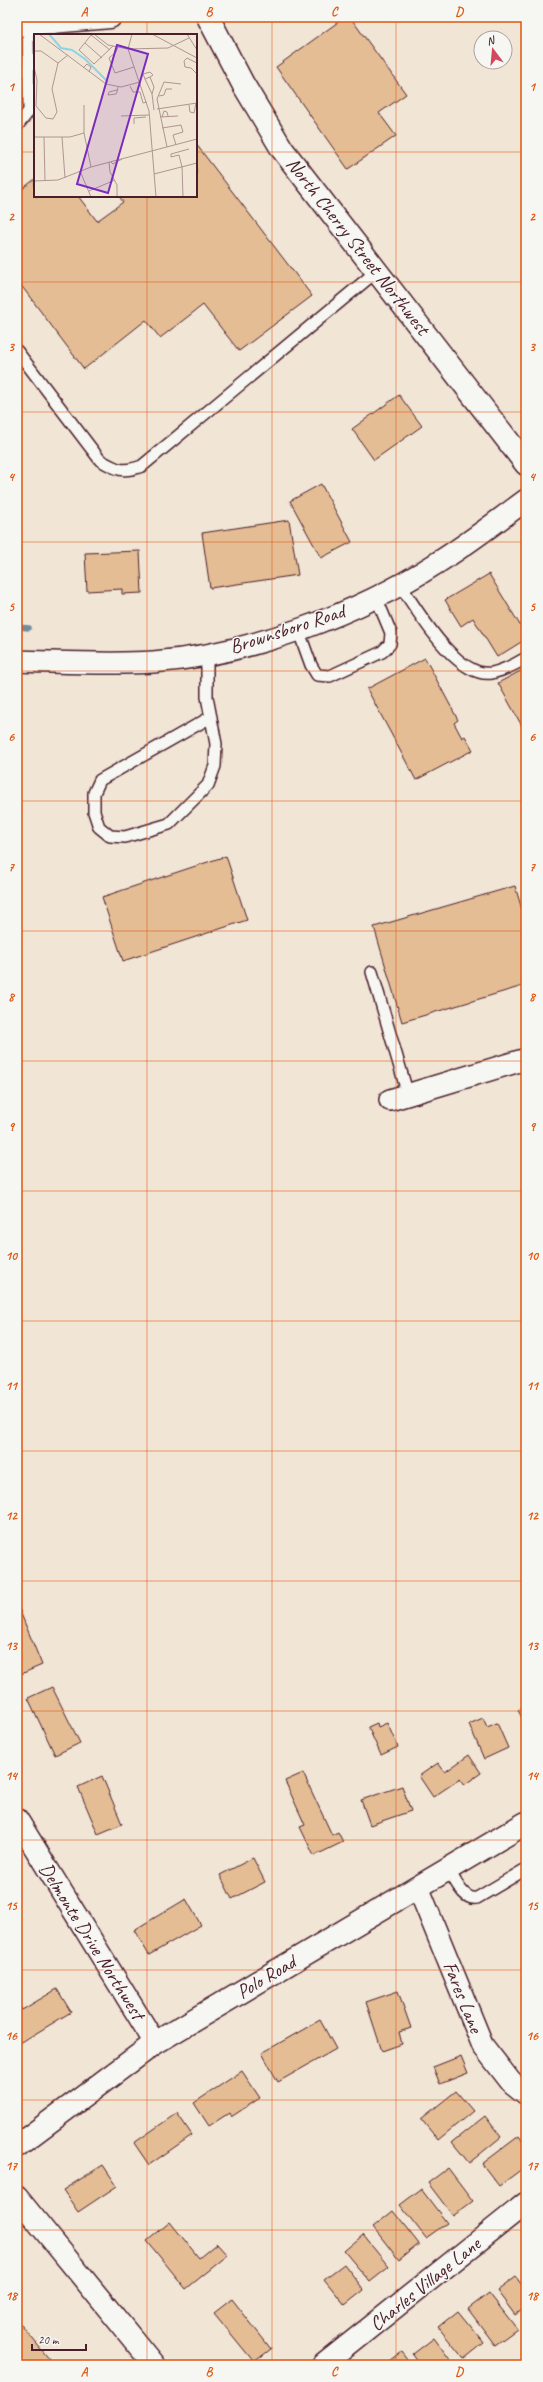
<svg xmlns="http://www.w3.org/2000/svg" width="543" height="2382" font-family="Caveat,sans-serif">
<style>
.lines{fill:none;stroke-linecap:round;stroke-linejoin:round}
.stream{stroke:#708c9e;stroke-width:5.5}
.building{fill:#e4bd95;stroke:#4a1f2b}
.lane-casing{stroke:#4a1f2b;stroke-width:14}
.street-casing{stroke:#4a1f2b;stroke-width:24}
.secondary-casing{stroke:#4a1f2b;stroke-width:25}
.lane{stroke:#f6f6f2;stroke-width:11}
.street{stroke:#f6f6f2;stroke-width:21}
.secondary{stroke:#f6f6f2;stroke-width:22}
.grid{fill:none;stroke:#e0560e;stroke-width:1;stroke-opacity:0.55}
.labels{text-anchor:middle;dominant-baseline:central;stroke-width:3;stroke-linejoin:round;paint-order:stroke}
.street-label{font-size:20px;fill:#4a1f2b;stroke:#f6f6f2}
.inset-river{fill:none;stroke:#8ad5ea;stroke-width:2}
.inset-road{fill:none;stroke:#ae9692;stroke-width:1}
.view{fill:#7b2cbf;fill-opacity:0.15;stroke:#7b2cbf;stroke-width:2}
.inset-edge{fill:none;stroke:#4a1f2b;stroke-width:2}
.neatline{fill:none;stroke:#e0560e;stroke-width:1.5}
.grid-label{font-size:13px;text-anchor:middle;font-weight:bold;fill:#e0560e}
</style>
<rect width="100%" height="100%" fill="#f1e5d6"/>
<filter id="ink" filterUnits="userSpaceOnUse"><feTurbulence type="fractalNoise" baseFrequency=".025" numOctaves="2"/><feDisplacementMap in="SourceGraphic" scale="8" xChannelSelector="R" yChannelSelector="G"/><feConvolveMatrix kernelMatrix="1 2 1 2 8 2 1 2 1" color-interpolation-filters="sRGB"/></filter>
<g filter="url(#ink)">
<g class="lines">
<polyline class="stream" points="17,627 29,628"/>
</g>
<g class="building">
<polygon points="345,17 350,17 406,94 379,113 396,136 348,169 276,67"/>
<polygon points="196,144 312,296 239,351 203,305 160,338 146,320 84,369 17,280 17,193 35,179 35,196 78,196 97,221 123,202 119,196 196,196"/>
<polygon points="399,395 422,426 374,460 352,429"/>
<polygon points="321,484 352,542 321,558 290,501"/>
<polygon points="289,520 298,575 210,588 202,533"/>
<polygon points="140,551 142,593 122,594 122,589 87,591 85,553"/>
<polygon points="489,574 526,635 526,639 497,657 473,618 461,626 445,600"/>
<polygon points="425,658 458,720 454,723 462,738 465,736 473,750 416,780 367,689"/>
<polygon points="526,668 526,733 498,683"/>
<polygon points="226,856 247,920 123,961 102,897"/>
<polygon points="515,886 526,923 526,985 402,1022 374,927"/>
<polygon points="17,1604 42,1665 21,1674 17,1665"/>
<polygon points="52,1687 80,1743 55,1755 28,1698"/>
<polygon points="526,1706 526,1726 518,1710"/>
<polygon points="483,1718 487,1727 497,1723 508,1748 484,1759 469,1724"/>
<polygon points="377,1723 378,1727 387,1723 398,1747 381,1755 368,1727"/>
<polygon points="469,1755 481,1773 464,1785 460,1779 433,1797 419,1776 438,1763 445,1772"/>
<polygon points="303,1773 332,1835 338,1832 343,1842 314,1856 300,1827 305,1825 285,1781"/>
<polygon points="102,1776 122,1824 98,1834 78,1787"/>
<polygon points="402,1786 411,1811 370,1825 361,1800"/>
<polygon points="253,1858 265,1882 232,1899 220,1875"/>
<polygon points="186,1899 201,1925 149,1955 134,1930"/>
<polygon points="57,1989 71,2012 20,2043 17,2038 17,2001 22,2010"/>
<polygon points="398,1991 411,2028 399,2032 402,2044 382,2051 366,2002"/>
<polygon points="320,2020 336,2049 278,2082 262,2053"/>
<polygon points="461,2056 468,2073 440,2084 433,2067"/>
<polygon points="242,2071 260,2098 231,2117 229,2113 209,2126 194,2103"/>
<polygon points="456,2091 473,2111 438,2140 421,2119"/>
<polygon points="177,2113 192,2135 149,2165 134,2143"/>
<polygon points="485,2116 501,2137 469,2163 452,2142"/>
<polygon points="519,2136 526,2146 526,2166 499,2186 482,2164"/>
<polygon points="103,2165 117,2186 78,2212 63,2190"/>
<polygon points="448,2168 473,2201 453,2216 428,2183"/>
<polygon points="421,2189 447,2223 426,2238 400,2205"/>
<polygon points="393,2211 419,2244 399,2260 373,2227"/>
<polygon points="170,2222 199,2258 217,2243 228,2255 186,2289 147,2241"/>
<polygon points="363,2235 389,2267 370,2282 344,2251"/>
<polygon points="344,2264 364,2290 345,2305 324,2279"/>
<polygon points="516,2277 526,2291 526,2307 515,2315 497,2291"/>
<polygon points="489,2293 517,2329 495,2345 468,2309"/>
<polygon points="232,2299 271,2349 254,2362 214,2313"/>
<polygon points="458,2311 484,2343 464,2359 438,2327"/>
<polygon points="17,2320 50,2360 45,2365 21,2365 17,2360"/>
<polygon points="434,2338 454,2365 421,2365 413,2354"/>
<polygon points="402,2352 412,2365 385,2365"/>
</g>
<g class="lines">
<defs>
<g id="lane">
<polyline points="17,126 29,111 28,25"/>
<path d="M17,351l83,109c17,10 23,13 42,6l235,-195"/>
<path d="M400,585c17,24 56,94 92,88 12,-3 24,-9 34,-15"/>
<polyline points="298,629 311,665 317,675 330,676 382,652 390,644 391,633 376,597"/>
<polyline points="207,654 207,697 216,744 215,766 208,785 169,824 125,837 110,836 99,827 94,812 94,793 100,780 211,717"/>
<polyline points="372,972 408,1095"/>
<path d="M448,1869c7,10 15,32 29,29l49,-29"/>
</g>
<g id="street">
<path d="M17,661c45,1 91,4 136,1 95,-7 205,-48 284,-99 31,-19 60,-42 89,-63"/>
<polyline points="390,1100 526,1059"/>
<polyline points="17,1819 155,2043"/>
<polyline points="418,1887 483,2046 511,2082 526,2094"/>
<polyline points="17,2197 154,2365"/>
<polyline points="323,2365 526,2203"/>
</g>
<g id="secondary">
<polyline points="208,17 243,84 282,149 526,464"/>
<polyline points="17,25 110,17"/>
<polyline points="17,2146 155,2043 526,1823"/>
</g>
</defs>
<use href="#lane" class="lane-casing"/>
<use href="#street" class="street-casing"/>
<use href="#secondary" class="secondary-casing"/>
<use href="#lane" class="lane"/>
<use href="#street" class="street"/>
<use href="#secondary" class="secondary"/>
</g>
</g>
<path class="grid" d="M147,17v18M272,17v2348M396,17v2348M17,152h18M196,152h330M147,196v2169M17,282h509M17,412h509M17,542h509M17,671h509M17,801h509M17,931h509M17,1061h509M17,1191h509M17,1321h509M17,1451h509M17,1581h509M17,1711h509M17,1840h509M17,1970h509M17,2100h509M17,2230h509"/>
<g class="labels">
<g class="street-label">
<text transform="translate(358 246) rotate(52)">North Cherry Street Northwest</text>
<text transform="translate(287 629) rotate(-18)">Brownsboro Road</text>
<text transform="translate(92 1941) rotate(58)">Delmonte Drive Northwest</text>
<text transform="translate(266 1977) rotate(-31)">Polo Road</text>
<text transform="translate(463 1997) rotate(68)">Fares Lane</text>
<text transform="translate(425 2284) rotate(-39)">Charles Village Lane</text>
</g>
</g>
<g transform="translate(34 34)">
<rect width="163" height="163" fill="#f1e5d6"/>
<path class="inset-river" d="M15,0l12,14 11,2 13,9 23,23"/>
<path class="inset-road" d="M5,0l67,50 15,3 19,-5M58,0l-13,16 15,14 19,-18M60,0l14,11 20,4 40,-1 21,-10M98,0l-4,15 21,62 7,86M118,0l45,24M153,0l10,16M57,1l19,15M51,9l17,15M84,13l-2,5 -7,6 6,15 19,-6M0,17h7l17,12 -6,26 5,23 -4,7 -7,-1 -10,-12 1,-26 -3,-13M24,29l10,-8M163,29l-10,-5 -3,3 1,6 6,1 6,6M49,34l4,-4 4,3 -2,5M116,43l-5,2 -2,-5 7,-2 3,3 -3,2 4,10 -2,7 2,16M111,45l7,15M96,52l3,6h7l3,11 4,-1M83,56l-8,2 -1,3 8,-1 1,-2 1,-5M125,62l5,-1 2,-6h6M50,71v28l7,34M155,71l1,7 4,1 2,-10M123,75l40,-6M87,82l28,-1M126,83l18,-1M128,83l2,-6 3,1 1,4M100,90v-6l12,-1M128,94l19,-3 2,7 -10,3 3,10M0,103h36l14,-4M10,103l1,44M28,103l3,41M133,113l-10,-48 7,-17 17,2M75,128l1,10 7,13v12M77,128l2,2 9,-5M148,132l1,31M148,133l-3,-12 -8,2v-3l18,-5M46,137l11,26M120,140l43,-11M0,147l24,-1 33,-13 106,-28M55,157l26,-11"/>
<path class="view" d="M83,11l31,9 -40,139 -31,-9z"/>
<rect width="163" height="163" class="inset-edge"/>
</g>
<rect width="543" height="2382" fill="none" stroke="#f6f6f2" stroke-width="44"/>
<g transform="translate(493 50) rotate(344)"><circle r="19" fill="#f6f6f2" stroke="#b1a0a2"/>
<path d="M0-3L7 15L0 10L-7 15Z" fill="#d1495b"/>
<text y="-6" font-size="11" font-weight="bold" text-anchor="middle" fill="#4a1f2b">N</text>
</g>
<path d="M32 2344v6h54v-6" fill="none" stroke="#4a1f2b" stroke-width="2"/>
<text x="38" y="2344" font-size="12" fill="#4a1f2b" stroke="#f6f6f2" stroke-width="3" paint-order="stroke">20 m</text>
<rect x="22" y="22" width="499" height="2338" class="neatline"/>
<g class="grid-label">
<text x="84" y="16">A</text>
<text x="209" y="16">B</text>
<text x="334" y="16">C</text>
<text x="459" y="16">D</text>
<text x="11" y="91">1</text>
<text x="532" y="91">1</text>
<text x="11" y="221">2</text>
<text x="532" y="221">2</text>
<text x="11" y="351">3</text>
<text x="532" y="351">3</text>
<text x="11" y="481">4</text>
<text x="532" y="481">4</text>
<text x="11" y="611">5</text>
<text x="532" y="611">5</text>
<text x="11" y="741">6</text>
<text x="532" y="741">6</text>
<text x="11" y="871">7</text>
<text x="532" y="871">7</text>
<text x="11" y="1001">8</text>
<text x="532" y="1001">8</text>
<text x="11" y="1131">9</text>
<text x="532" y="1131">9</text>
<text x="11" y="1260">10</text>
<text x="532" y="1260">10</text>
<text x="11" y="1390">11</text>
<text x="532" y="1390">11</text>
<text x="11" y="1520">12</text>
<text x="532" y="1520">12</text>
<text x="11" y="1650">13</text>
<text x="532" y="1650">13</text>
<text x="11" y="1780">14</text>
<text x="532" y="1780">14</text>
<text x="11" y="1910">15</text>
<text x="532" y="1910">15</text>
<text x="11" y="2040">16</text>
<text x="532" y="2040">16</text>
<text x="11" y="2170">17</text>
<text x="532" y="2170">17</text>
<text x="11" y="2300">18</text>
<text x="532" y="2300">18</text>
<text x="84" y="2376">A</text>
<text x="209" y="2376">B</text>
<text x="334" y="2376">C</text>
<text x="459" y="2376">D</text>
</g>
</svg>
